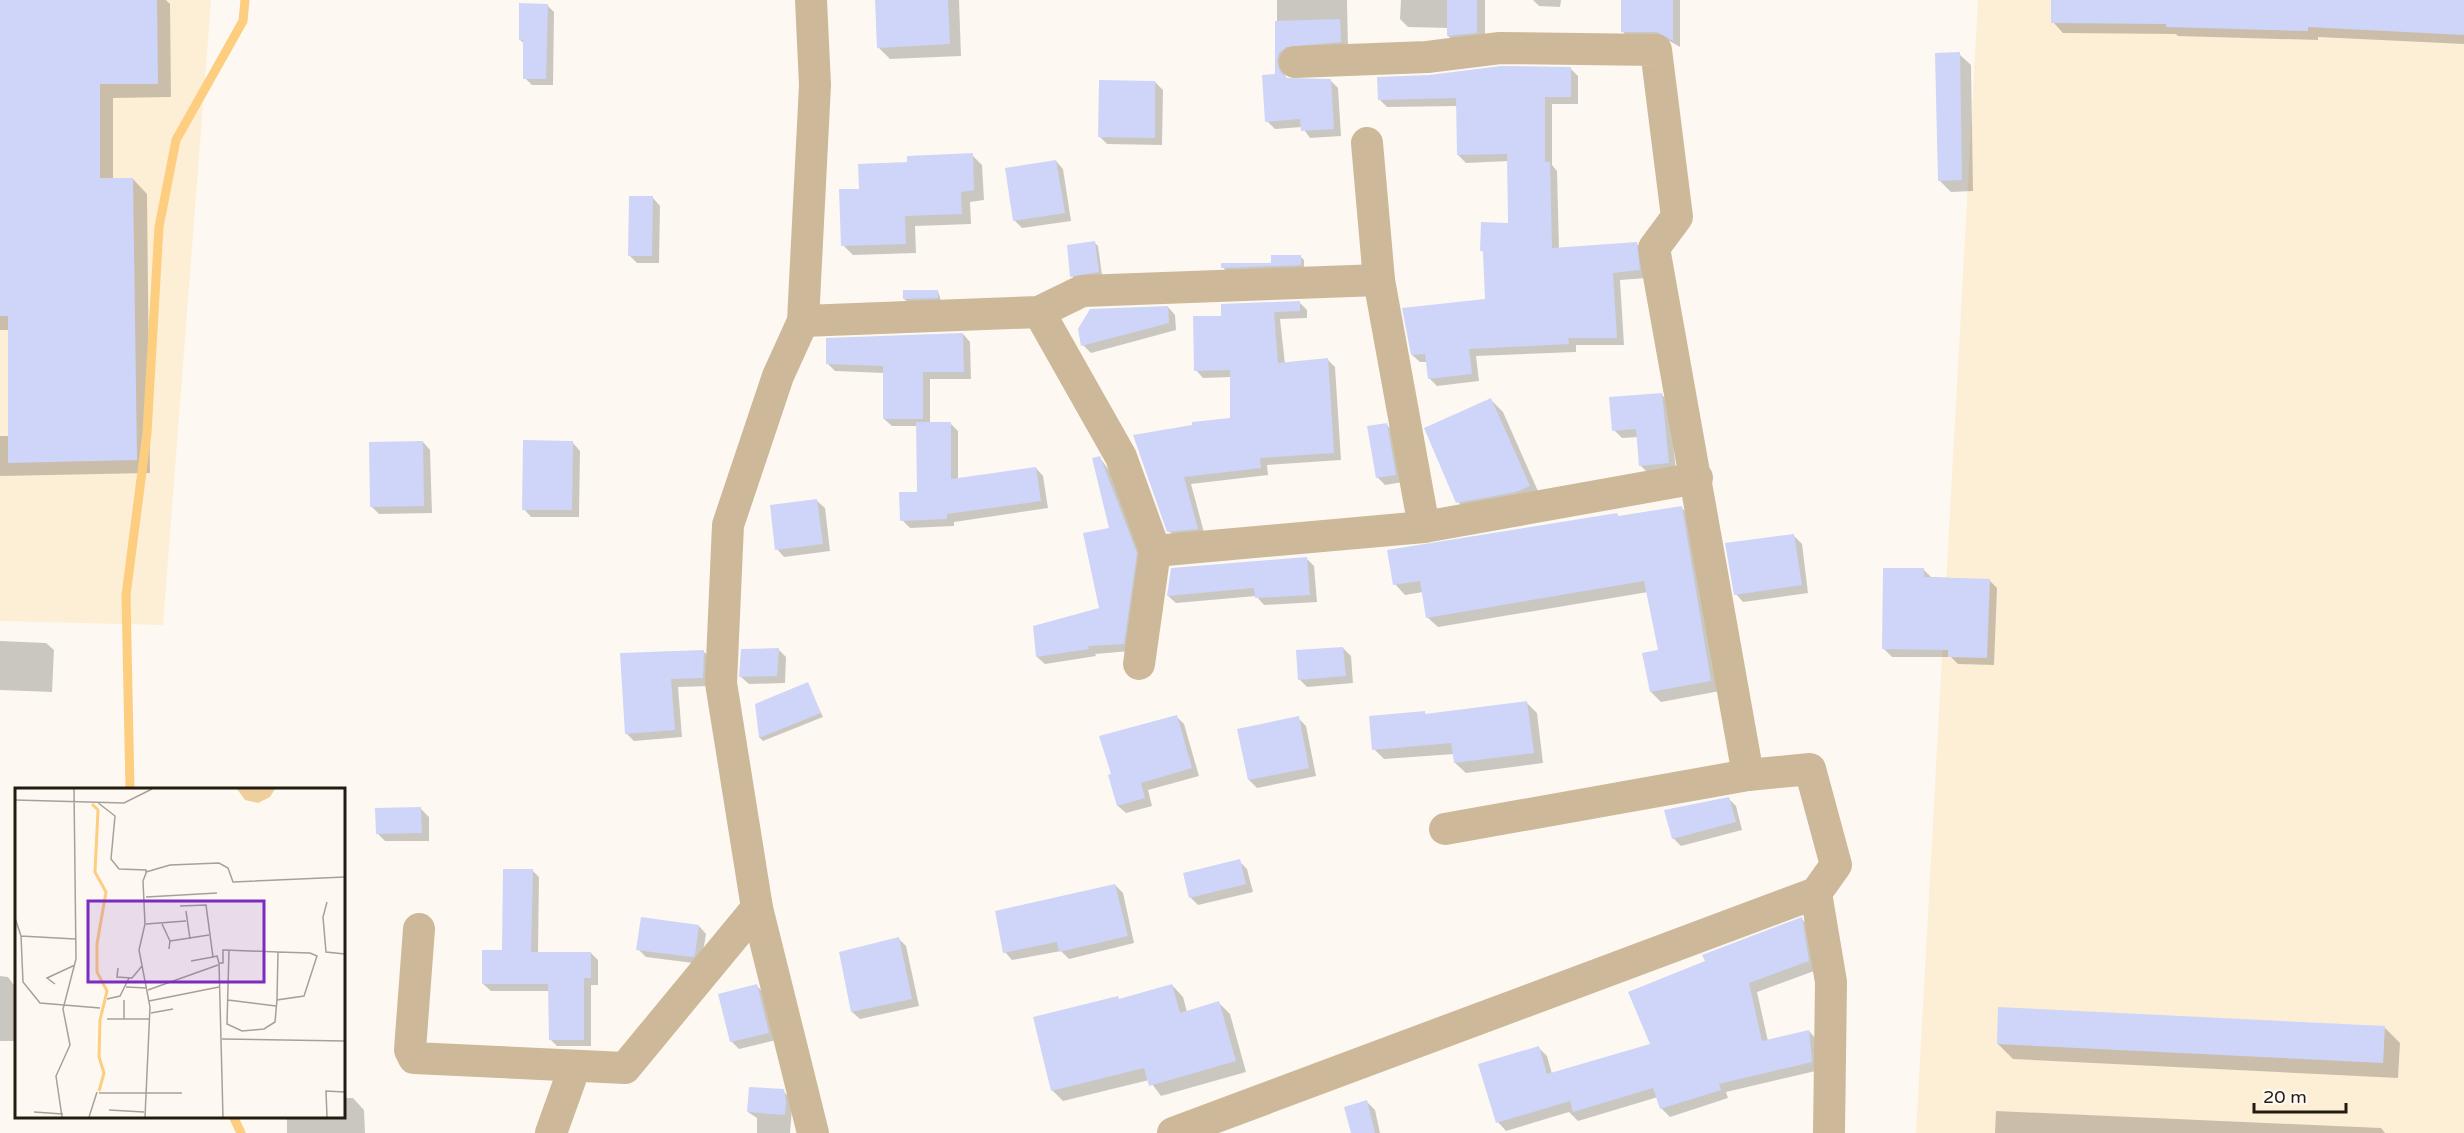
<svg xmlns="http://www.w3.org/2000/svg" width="2464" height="1133" font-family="'Varela Round',sans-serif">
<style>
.built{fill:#fdeed6}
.shadow{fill:#0003}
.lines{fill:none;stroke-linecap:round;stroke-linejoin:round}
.stream{stroke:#fdcd80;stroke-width:9}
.building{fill:#ced5f8}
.minor{stroke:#cdb999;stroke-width:32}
.inset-river{fill:none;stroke:#fdcd80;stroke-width:3}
.inset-road{fill:none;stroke:#a6a198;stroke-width:1.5}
.view{fill:#7b2cbf;fill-opacity:0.15;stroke:#7b2cbf;stroke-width:3}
.inset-edge{fill:none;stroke:#241c10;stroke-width:3}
</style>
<rect width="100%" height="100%" fill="#fdf9f2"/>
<g class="built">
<polygon points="0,0 211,0 163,625 0,621"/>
<polygon points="1978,0 2464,0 2464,1133 1916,1133"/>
</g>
<g class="shadow">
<polygon points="0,0 166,0 170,4 171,97 113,98 113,180 133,179 147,194 150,473 0,476 0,436 9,436 10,330 0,330"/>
<polygon points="876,0 959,0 961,56 890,59 878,47"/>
<polygon points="1277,0 1347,0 1348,49 1284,71 1287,80 1330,80 1338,88 1341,136 1310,138 1302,127 1275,129 1267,121 1277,75"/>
<polygon points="1401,0 1485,0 1485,40 1456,43 1448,36 1448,28 1408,27 1400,19"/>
<polygon points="1533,0 1561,0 1560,7 1539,6"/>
<polygon points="1623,0 1680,0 1680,47 1666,39 1630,39 1622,31"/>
<polygon points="2053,0 2464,0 2464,44 2318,37 2318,40 2178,36 2176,34 2063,33 2053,22"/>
<polygon points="547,5 554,12 553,85 532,85 525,78 525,44 520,40"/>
<polygon points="1959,54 1971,65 1973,191 1951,192 1939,180"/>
<polygon points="1570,68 1578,76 1578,104 1552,104 1552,165 1557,171 1559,249 1637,244 1644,251 1647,278 1620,280 1624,345 1576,345 1576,352 1476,356 1479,381 1437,386 1429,378 1427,362 1420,362 1412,355 1487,300 1485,254 1481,250 1510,225 1509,161 1466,163 1458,155 1457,106 1387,107 1380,100"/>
<polygon points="1155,82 1163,90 1162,145 1107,144 1099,136"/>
<polygon points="972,155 982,165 984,200 970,202 971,224 915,226 916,253 853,255 843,245 860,190 909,164"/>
<polygon points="1056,161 1063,169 1071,221 1022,228 1014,220"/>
<polygon points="653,198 660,206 659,263 637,263 629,255"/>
<polygon points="1095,243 1098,246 1102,275 1075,279 1072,276"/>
<polygon points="1301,257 1304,260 1304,268 1226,271 1223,267 1273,264"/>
<polygon points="938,291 941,301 908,302 904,299"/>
<polygon points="1299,302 1307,310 1307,318 1280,319 1285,364 1327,359 1335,367 1341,460 1267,465 1268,475 1191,484 1205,536 1176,539 1169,531 1135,436 1231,419 1231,377 1203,378 1196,370 1223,317"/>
<polygon points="1168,307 1175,315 1176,330 1091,353 1083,345"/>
<polygon points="963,334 970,342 971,379 930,379 930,424 950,423 958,431 958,480 1036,468 1043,476 1048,508 954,522 954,526 910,528 902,520 919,493 918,426 892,426 884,419 884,373 835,371 827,363"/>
<polygon points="1661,394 1669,402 1676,471 1648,473 1640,465 1638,437 1622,438 1614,430"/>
<polygon points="1491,400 1503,412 1541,498 1470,514 1458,502"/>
<polygon points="1386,424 1394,432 1403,482 1385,485 1377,477"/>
<polygon points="423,442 430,450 432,513 379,514 371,506"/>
<polygon points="573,443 580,451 579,517 531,517 524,509"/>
<polygon points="1100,458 1112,474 1144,562 1131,651 1095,654 1096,656 1045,664 1037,657 1101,609 1111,529"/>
<polygon points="817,501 825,508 830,551 784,557 777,549"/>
<polygon points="1681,507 1692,518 1720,691 1661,702 1651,692 1660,651 1648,592 1438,627 1427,617 1423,592 1405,595 1395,584 1617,514 1619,517"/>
<polygon points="1794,536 1802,544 1808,593 1743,602 1736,594"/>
<polygon points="1306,558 1314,566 1317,602 1264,605 1256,596 1176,603 1168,596"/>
<polygon points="1924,570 1931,577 1989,580 1997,588 1994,665 1958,664 1951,657 1892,657 1884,649"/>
<polygon points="0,641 46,643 54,650 52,692 0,690"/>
<polygon points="1343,648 1351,656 1353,683 1307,687 1299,679"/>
<polygon points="778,649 786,657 785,683 749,684 741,677"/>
<polygon points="704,652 712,659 710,686 678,687 682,737 634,741 627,734 622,654"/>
<polygon points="807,684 823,717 763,741 760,738 757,705"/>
<polygon points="1526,702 1537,713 1543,763 1466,773 1455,763 1454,754 1384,759 1374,749 1424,712 1427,715"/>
<polygon points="1177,717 1184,724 1199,776 1148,790 1152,806 1126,813 1118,806"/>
<polygon points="1298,718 1306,726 1316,776 1257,788 1249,780"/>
<polygon points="1728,798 1736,806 1742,830 1681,846 1673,838"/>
<polygon points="421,809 429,817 429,841 385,841 377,833"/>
<polygon points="1239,861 1247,869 1253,892 1198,905 1191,898 1185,874"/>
<polygon points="532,870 539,877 538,953 591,953 598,960 598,985 591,985 591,1046 557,1046 550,1039 549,991 491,991 483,984 503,952"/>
<polygon points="1115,885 1123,893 1134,943 1069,959 1061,951 1012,960 1005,952"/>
<polygon points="1802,919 1810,928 1817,970 1757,992 1768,1041 1809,1031 1817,1040 1820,1070 1726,1092 1728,1098 1670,1117 1661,1108 1658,1097 1578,1121 1569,1112 1506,1131 1498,1122 1538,1047 1547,1056 1552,1074 1652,1045 1707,962"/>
<polygon points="699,926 706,934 701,964 646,957 638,949"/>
<polygon points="898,938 906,946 919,1006 860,1019 852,1012"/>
<polygon points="0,976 8,977 16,988 16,1041 0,1041"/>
<polygon points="1172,985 1183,997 1187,1012 1219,1003 1230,1014 1246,1072 1161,1096 1149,1080 1063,1101 1052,1090 1120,1000"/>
<polygon points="757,986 765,994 776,1040 739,1049 731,1041"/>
<polygon points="2384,1027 2400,1043 2398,1078 2013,1059 1998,1044"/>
<polygon points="783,1091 790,1098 792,1109 790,1133 757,1133 757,1118 748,1112"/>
<polygon points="344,1098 353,1098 364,1110 365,1133 287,1133 287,1116 344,1116"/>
<polygon points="1367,1102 1375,1110 1380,1133 1352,1133"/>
<polygon points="1996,1111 2381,1128 2385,1133 1995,1133"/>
</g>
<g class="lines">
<g class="stream">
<polyline points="130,790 126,595 147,433 159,227 176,140 243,21 245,0"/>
<polyline points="233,1116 241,1133"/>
</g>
</g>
<g class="building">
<polygon points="0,0 157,0 158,84 100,84 100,178 133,178 137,460 8,463 8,316 0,316"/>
<polygon points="875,0 948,0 950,44 877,48"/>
<polygon points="1447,0 1477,0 1477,33 1447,36"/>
<polygon points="1621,0 1673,0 1673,41 1657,32 1621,32"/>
<polygon points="2051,0 2464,0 2464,35 2308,27 2308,31 2166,27 2166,24 2051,23"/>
<polygon points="519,3 548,4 546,79 523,79 523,40 519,40"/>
<polygon points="1340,19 1341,42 1286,47 1279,53 1277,62 1280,71 1287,78 1331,79 1334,129 1301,131 1300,119 1265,122 1262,75 1275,74 1275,21"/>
<polygon points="1960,52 1962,180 1938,181 1935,53"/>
<polygon points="1501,66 1571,67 1571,97 1545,97 1545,162 1550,162 1552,248 1637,242 1640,270 1613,273 1617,338 1568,338 1569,344 1469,349 1472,374 1428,379 1425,354 1411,355 1402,308 1485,299 1483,251 1480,251 1481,222 1508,223 1507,154 1457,155 1456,98 1378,100 1377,77 1429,75"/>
<polygon points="1099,80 1155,81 1155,138 1098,137"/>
<polygon points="973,153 974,190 961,192 962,214 905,216 906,244 841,246 839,189 859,189 858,164 907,162 907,156"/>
<polygon points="1056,160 1065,213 1013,221 1005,168"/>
<polygon points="629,196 653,196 652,256 628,256"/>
<polygon points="1095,241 1099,272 1070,277 1067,245"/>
<polygon points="1271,255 1301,255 1301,265 1221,268 1221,263 1271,263"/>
<polygon points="903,290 938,290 938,298 903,299"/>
<polygon points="1300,301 1300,311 1274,312 1278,363 1328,358 1334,453 1260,458 1261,468 1184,477 1198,529 1167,532 1133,435 1192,425 1192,422 1230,418 1230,370 1194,371 1193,316 1221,316 1221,304"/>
<polygon points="1168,306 1169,323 1081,346 1078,329 1090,309"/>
<polygon points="963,333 964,372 923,372 923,419 883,419 883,366 826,364 826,338"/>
<polygon points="1662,393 1669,463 1639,466 1636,429 1612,431 1609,397"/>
<polygon points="1491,398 1530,486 1516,492 1456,503 1424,428"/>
<polygon points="916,422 951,422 951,479 1036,467 1041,501 947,514 947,519 900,521 899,492 917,492"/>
<polygon points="1387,423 1396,475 1376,478 1367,426"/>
<polygon points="523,440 573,441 572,510 522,510"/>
<polygon points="423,441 424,506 370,507 369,442"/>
<polygon points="1100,456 1137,553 1124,644 1088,646 1089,649 1036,657 1033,626 1099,608 1083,533 1109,528 1092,458"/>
<polygon points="817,499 823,544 775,550 770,505"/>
<polygon points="1682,506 1711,681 1650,692 1642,653 1658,650 1644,581 1426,618 1420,581 1393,585 1387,550 1617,513 1618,516"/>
<polygon points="1794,534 1802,585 1734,595 1725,543"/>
<polygon points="1307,557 1310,595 1255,598 1254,588 1167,596 1171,568"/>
<polygon points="1883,568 1924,568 1924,577 1990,579 1987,658 1948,657 1948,650 1882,649"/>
<polygon points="1343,647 1346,676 1298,680 1296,650"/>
<polygon points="779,648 777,676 739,677 741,649"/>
<polygon points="704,650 703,678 671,679 675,730 625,734 620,653"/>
<polygon points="808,682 821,713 759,738 755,704"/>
<polygon points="1527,701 1534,753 1454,763 1451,743 1372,750 1369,716 1425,711 1425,714"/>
<polygon points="1177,715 1192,768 1141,783 1145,798 1117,806 1108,775 1111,774 1099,736"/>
<polygon points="1299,716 1309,768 1248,780 1237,729"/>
<polygon points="1729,797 1736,822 1672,839 1664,810"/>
<polygon points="421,807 422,833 376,834 375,808"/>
<polygon points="1240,859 1246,884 1189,898 1183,873"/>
<polygon points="503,869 533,869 531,952 591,952 591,978 584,978 584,1040 549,1040 548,984 482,984 482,950 502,950"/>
<polygon points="1115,884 1128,936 1059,952 1057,942 1003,953 995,911"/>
<polygon points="641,917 699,925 695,955 693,957 636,950"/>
<polygon points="1802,917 1809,961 1749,983 1762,1041 1809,1030 1812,1062 1719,1084 1721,1090 1660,1109 1653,1088 1573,1112 1570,1101 1496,1123 1478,1064 1539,1046 1547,1074 1650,1044 1628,992 1705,961 1702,955"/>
<polygon points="899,937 912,999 851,1012 839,952"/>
<polygon points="757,984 769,1033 730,1042 718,994"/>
<polygon points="1172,984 1180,1013 1219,1001 1236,1061 1149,1086 1144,1068 1051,1091 1033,1017 1118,996 1119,999"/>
<polygon points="1998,1007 2385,1026 2383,1063 1997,1044"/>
<polygon points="749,1087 784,1089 786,1101 785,1115 747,1112"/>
<polygon points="1367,1100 1375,1133 1351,1133 1344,1107"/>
</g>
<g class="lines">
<g class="minor">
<polyline points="811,0 815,85 803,321 778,376 728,525 721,683 757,908 813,1133"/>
<polyline points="1295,62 1427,57 1500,48 1656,50 1677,217 1654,248 1748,775 1810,769 1836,865 1816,893 1831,982 1829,1133"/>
<polyline points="1367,143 1379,280 1424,527"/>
<polyline points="1039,312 1121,457 1155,551 1139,664"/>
<polyline points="803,321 1039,312 1082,291 1379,280"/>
<polyline points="1155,551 1424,527 1697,478"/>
<polyline points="1445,829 1748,775"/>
<polyline points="419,929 410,1050 414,1058 625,1068 757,908"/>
<polyline points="551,1133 575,1066"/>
<polyline points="1173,1133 1816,893"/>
</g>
</g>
<g transform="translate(15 788)">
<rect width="330" height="330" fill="#fdf9f2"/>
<path d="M222,1h38l-5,8 -12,6 -13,-3z" fill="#eecf9c"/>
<path class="inset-river" d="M77,16l6,6 -3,62 11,20 -9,52v28l10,19 -7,29 -1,37 5,16 -5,18"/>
<path class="inset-road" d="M0,12l109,3 28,-14M82,14l18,14 -4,43 8,10 27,1v3l-3,8 2,43 -6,26 11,57 -5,110M131,84l24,-7 49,-2 9,5 5,14 112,-5M131,109l71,-4M312,114l-4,15 3,35 19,2M165,118l26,-1 7,52 4,-1 2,7 4,154M171,123l4,28M0,130l6,18 2,46 17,21 60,5M131,136l40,-3M147,136l8,17 -1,8M6,148l54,3M155,153l39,-6M176,173l22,-4M204,175h4v-13h2l53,2 32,1 7,3 -13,40 -27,4 -2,22 -11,7 -22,2 -15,-7 2,-74M103,180l-1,9 15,1 10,-12M40,196l-8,-6 28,-13M111,199l21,1M133,202l70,-25M92,211l13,-3 9,-18M213,212l48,6M262,212l1,-48M134,213l70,-14M136,225l22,-4M92,231h43M109,231v-19M207,251l123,2M84,305h83M94,322l35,2M19,324l29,2M47,329l-6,-41 14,-31 -7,-36 13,-50 -2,-170M74,329l8,-25M312,329l-1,-26 19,1"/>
<path class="view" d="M73,113h176v81h-176z"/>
<rect width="330" height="330" class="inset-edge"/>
</g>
<path d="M2254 1103v9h92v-9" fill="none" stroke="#241c10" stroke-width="3"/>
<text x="2263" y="1103" font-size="18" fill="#241c10" stroke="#fdf9f2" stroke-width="4.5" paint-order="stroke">20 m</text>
</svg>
